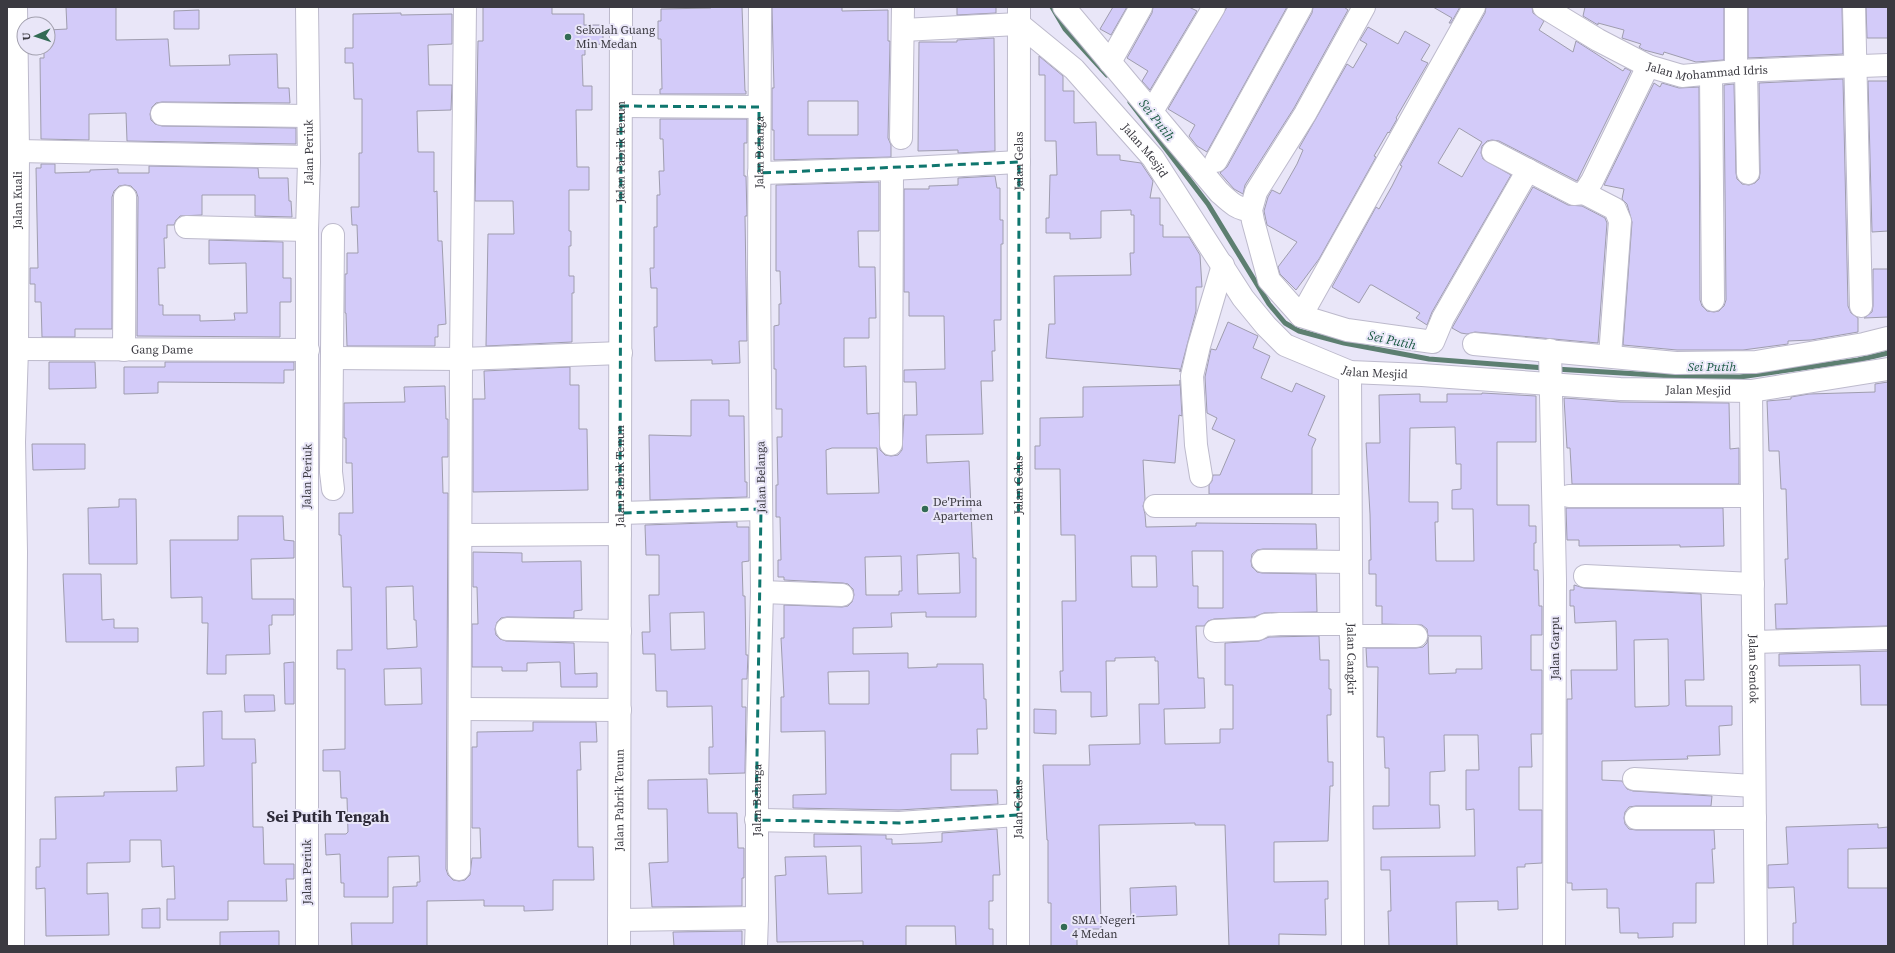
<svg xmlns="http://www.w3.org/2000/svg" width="1895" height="953" font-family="'Source Serif 4',serif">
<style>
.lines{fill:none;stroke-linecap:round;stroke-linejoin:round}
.stream{stroke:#5d7f71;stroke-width:5}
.building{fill:#d3cbf9;stroke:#9f9dae;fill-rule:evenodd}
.minor-casing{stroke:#bdbacc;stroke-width:24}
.minor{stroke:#fff;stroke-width:22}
.marked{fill:none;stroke:#0f766e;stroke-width:3;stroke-dasharray:8 5;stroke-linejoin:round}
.poi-dot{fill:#326b54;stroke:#e9e6f8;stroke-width:1.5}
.labels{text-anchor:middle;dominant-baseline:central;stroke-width:4;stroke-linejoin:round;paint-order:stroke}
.poi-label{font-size:12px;fill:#3b3a41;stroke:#e9e6f8;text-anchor:start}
.street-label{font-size:12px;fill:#3b3a41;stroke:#e9e6f8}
.water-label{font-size:13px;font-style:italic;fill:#1a5942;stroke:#e9e6f8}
.district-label{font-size:16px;font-weight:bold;fill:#2d2a38;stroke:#e9e6f8}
</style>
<rect width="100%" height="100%" fill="#e9e6f8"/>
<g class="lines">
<g class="stream">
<polyline points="1052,7 1065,29 1107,75"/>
<polyline points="1130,102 1208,204 1269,304 1285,323 1299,331 1344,343 1429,359 1545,368"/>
<polyline points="1555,369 1672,376 1740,377 1858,360 1888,353"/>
</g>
</g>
<g class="building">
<polygon points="66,7 116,7 116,40 168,39 170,66 230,65 229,55 277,54 278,88 289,88 290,103 162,102 156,103 152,107 150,114 151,120 155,124 162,126 296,128 296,144 127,141 126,113 89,114 89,140 41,139 40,58 44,58 44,48 48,48 48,30 67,29"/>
<polygon points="483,7 552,7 552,14 584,14 584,25 603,25 603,44 585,45 585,55 582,55 583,86 592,86 592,110 576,110 577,167 589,167 589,190 569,190 569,231 571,231 571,246 569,246 569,276 574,276 574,293 572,293 572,342 486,346 488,234 514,234 513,201 475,201 478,41 483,41"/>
<polygon points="711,7 742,7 745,91 746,91 746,94 660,94 660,89 662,89 661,39 658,39 658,21 661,21 661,9 711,8"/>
<path d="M772,7h70v4l46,-1v31h2l-2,97 3,7v12l-117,3v-30h-2v-42h2zM808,101h50v34h-50z"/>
<polygon points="957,7 996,7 996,13 957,15"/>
<polygon points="1113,7 1127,7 1111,35 1100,29"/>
<polygon points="1153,7 1189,7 1197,11 1150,90 1142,81 1148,71 1127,58 1152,13"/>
<polygon points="1227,7 1287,7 1207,152 1197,146 1189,136 1195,125 1168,109"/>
<polygon points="1313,7 1344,7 1348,10 1294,108 1245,185 1243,194 1234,189 1220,173 1227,167 1312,13"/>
<polygon points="1433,7 1460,7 1451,23 1449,23 1452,18"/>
<path d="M1486,7h46l1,6 11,8 -5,9 34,22 3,-11 47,30 2,-3 6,3 -54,110 -78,-40 -7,-1 -5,1 -5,5 -1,7 2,6 28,16 -79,137 -5,13 -11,-7 4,-5 -48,-28h-2l-11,18 -27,-16 44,-80 3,2 13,-23 10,-20 -2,-1 85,-152zM1459,128l23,14 -20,35 -24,-14z"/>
<polygon points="1585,7 1724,7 1724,60 1696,62 1664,52 1663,55 1644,50 1639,47 1641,44 1622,38 1624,30 1598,23 1598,25 1583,16"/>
<polygon points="1748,7 1842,7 1843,54 1748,58"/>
<polygon points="1866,7 1888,7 1888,38 1867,38"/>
<polygon points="199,10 199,29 174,29 174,11"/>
<polygon points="401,13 401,15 452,14 452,44 428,45 429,85 452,85 451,110 417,111 418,152 434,152 434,192 437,191 438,241 442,241 446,324 438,325 438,337 435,337 435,346 347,346 346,313 345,313 345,274 347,274 347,253 358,253 357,225 352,225 351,207 359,207 359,153 362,153 362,99 354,99 353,63 345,63 345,48 353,48 353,14"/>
<polygon points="1368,27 1398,44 1405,31 1430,45 1421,60 1428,63 1396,118 1397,119 1389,133 1388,132 1374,156 1376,157 1319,259 1296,290 1280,274 1278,267 1297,242 1267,225 1264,211 1268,197 1272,190 1280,194 1297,164 1303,150 1299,148 1347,64 1353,68 1367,44 1360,40"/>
<polygon points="994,38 995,151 958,153 958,150 918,151 919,42 957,42 957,40"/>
<polygon points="1039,56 1063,76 1063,91 1074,91 1074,123 1096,122 1097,155 1120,155 1120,160 1141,163 1153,181 1150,198 1160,198 1160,225 1163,225 1163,237 1189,237 1200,255 1202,287 1196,287 1196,311 1180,372 1180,369 1046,358 1049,324 1055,324 1054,276 1131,275 1130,253 1134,253 1134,215 1131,215 1131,210 1101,211 1101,238 1070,239 1070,233 1046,233 1046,218 1049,218 1050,175 1057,175 1056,141 1045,141 1045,75 1039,75"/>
<polygon points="1843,79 1848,306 1851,313 1858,318 1858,332 1811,340 1788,341 1788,344 1743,350 1677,350 1623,345 1632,222 1627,204 1622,199 1624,189 1604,185 1654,83 1660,87 1662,83 1679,88 1699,87 1700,300 1702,306 1707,311 1714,312 1719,311 1724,306 1726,300 1724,85 1734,84 1736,173 1737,179 1742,184 1749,185 1755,183 1759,179 1760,173 1759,83"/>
<polygon points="1868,81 1888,81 1888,231 1872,232"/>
<polygon points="660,119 747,119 747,143 744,143 744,176 746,176 747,216 745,216 747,341 739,341 740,363 712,364 712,360 655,361 654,327 657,327 657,288 651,288 650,268 654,268 654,227 657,227 657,195 660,195 659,171 664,171 663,139 660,139"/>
<polygon points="41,164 55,164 55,173 90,172 90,170 118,169 118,173 149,173 149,166 258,168 259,178 288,178 289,201 291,201 292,217 255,216 255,195 202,195 202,215 180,216 176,220 174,225 167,225 167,238 164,238 165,268 158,268 159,305 163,305 163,315 200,315 200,321 235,320 234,313 247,313 246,263 209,264 209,240 283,242 283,278 291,278 291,302 280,302 280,337 137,336 138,197 136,191 131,186 125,185 119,186 114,191 112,197 112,329 75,329 75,337 42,337 41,302 35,302 35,284 30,284 30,268 38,268 36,168 41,168"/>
<path d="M995,176l2,12h3v32h3v24h-2v76h-7l1,31h-3l1,30h-12l2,53 -57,1 1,28 42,-2 4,97h3v59h-50v-5l-35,1 1,14 -39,1v26l55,-1v15l29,-1v-3h46l1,35h2l1,30h-10l1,25h-27v36h46l1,14 -99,6 -106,-2v-13l33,-1 -1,-63 -44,1v-35h3l-3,-59h3v-33l58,2 6,-1 4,-4 2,-7 -1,-6 -5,-5 -5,-1 -59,-3v-3h-6v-17h3l-1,-43h-4v-32h2l-1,-48h5v-28h-6v-40h-2v-43l5,-1v-21h2l-1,-33h-4v-86l103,-3v49h-21l1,36h16l1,51h-7v20h-25v29l22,-1 1,48 12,-1 1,37 5,5 6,1 7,-1 4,-5 2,-35h13l-1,-33h-12v-12l41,-1 -1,-53h-35v-24h-5v-103h25v-3l29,-1v-7zM832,448h45l2,45 -52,1 -1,-44zM959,553l1,40 -42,1 -1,-39zM901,556l1,35h-3v4h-33l-1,-38zM869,671v33h-40l-1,-32z"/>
<polygon points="1533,187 1568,205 1582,206 1605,218 1607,223 1598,343 1475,332 1467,334 1461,333 1452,328"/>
<polygon points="1873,269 1888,269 1888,317 1864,318 1872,312 1873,306"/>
<polygon points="1228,322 1258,336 1253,348 1270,356 1261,378 1292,392 1296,383 1325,396 1308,435 1316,439 1312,448 1312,494 1209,494 1209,485 1212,481 1213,475 1220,475 1235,440 1212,429 1217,418 1207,413 1205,377 1211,349 1216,350"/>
<polygon points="49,362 95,362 96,388 49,389"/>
<polygon points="165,362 294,362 294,370 284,370 284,383 158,382 158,393 124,394 124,367 165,367"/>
<polygon points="570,367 570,385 579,385 579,429 587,429 588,490 473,492 473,399 485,399 484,371"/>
<path d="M1180,380l2,36 -3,-1 -4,48 -32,-3 2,39 -2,7 2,8 1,13 50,-1v-3l120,1 1,25h-54l-6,1 -5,4 -1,7 1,6 5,5 5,1 54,1 1,38 -53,1 -10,4 -40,2 -6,2 -4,5h-8l2,52h6l1,30 -41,1 1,35 55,-1v-14h13v-44h-8v-42l34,-2 10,-4 50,-1 1,24h9v29h2v26h-4l1,47h5v24h-3l-2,55 -54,1v40l54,-1v18h-3l1,36 -47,-1v12h-50l-4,-121h-30v-2l-96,2 2,104h-24v17h-26v-43h-3v-63h-1l-4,-75h47l-1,-20 51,-1 -1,-40h20l-1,-43h-3v-4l-40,1v3h-9l1,55 -16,1v-25h-30l-1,-21h3l-1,-70h14l-1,-66h-14l-1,-66h-25v-23h5v-28l43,-1v-30l97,-2zM1192,551h31v57h-25v-22h-5zM1131,556h25l1,31h-25z"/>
<polygon points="1888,382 1888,626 1776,629 1775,604 1787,604 1785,559 1788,559 1786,489 1781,489 1779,451 1769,451 1767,401 1791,399 1791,397 1809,394 1875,392 1875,384"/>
<path d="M445,386l1,33h2v38h-6l1,36h5l-2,376 2,6 5,5 6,1 6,-1 5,-5 2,-17h9l-1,-30h-8v-81h5v-15l56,-1v-9h63l1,20h-17l1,28h-4l1,77h15l1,33h-41v30l-29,1v-5h-40v-6l-57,1v45h-75l-1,-23h42v-36l24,-1v-4h3l-1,-26 -31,1v40h-44v-14h-3l-1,-29 -14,1 -1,-21h21l2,-2 -1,-34h-6l-1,-27h-17v-21l22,-1v-80h-8v-19h15l-1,-63h-8l-2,-52h-2v-22h14l-1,-50h-6v-25h-2v-35l61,-1 -1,-15zM413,586l1,34h2l1,27 -30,2 -1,-62zM421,668l1,36 -37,1 -1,-36z"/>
<path d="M1482,393l54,3v46h-39v63h32v21h7v17h-2v27h4l1,36h3v29h-11v35h11v64h-11l1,33h-13v43h23v53l-17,1v3h-8l1,42 -20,1v-9l-42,1 1,44h-68l-1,-35h3l-1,-41h-9v-13l94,-1 -1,-47 -8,1v-40h13l-1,-35h-34l1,36 -15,1v33h9l1,23 -67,1v-23h16v-38h-4l-1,-31h-7l1,-70h-11l-1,-19h50l7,-1 4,-4 1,-6 1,37 27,-1v-4h26l-1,-33h-53l-1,-7 -5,-4 -40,-1v-18h-6v-32h-7v-14h2l-1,-46 -4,-71h14l-1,-48 41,-1v8h27v-8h35zM1455,427l1,37h5v25l-9,1v19h21l1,52h-38l-1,-39h3v-20h-29l1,-74z"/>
<polygon points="1564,398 1620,402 1729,403 1730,449 1739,448 1739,484 1572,484 1570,448 1567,448"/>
<polygon points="691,400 729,400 729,416 744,416 745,482 747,482 747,497 650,500 649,435 691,436"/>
<polygon points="32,444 85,444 85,469 33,470"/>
<polygon points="119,499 136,499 137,564 89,564 88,508 119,507"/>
<polygon points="1566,508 1723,508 1724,546 1680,547 1680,545 1579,546 1579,540 1567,540"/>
<polygon points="238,516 283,516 284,540 294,541 294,558 251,559 252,599 294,599 294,615 272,615 272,625 269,625 270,654 226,655 226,674 207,674 208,623 202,623 202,597 171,598 170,540 238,540"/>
<path d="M737,522v5h12v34l-7,1 1,34h2l1,59h2l-1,24h-5v28h4l-1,66 -36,1v-27h4l-1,-41 -45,1v-16h-11l-1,-37h-12l-1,-22h8l-1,-37h10v-40h-13l-1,-30zM704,612l1,37 -34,1 -1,-37z"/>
<polygon points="473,552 522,553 522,562 581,561 582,610 574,611 574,618 507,617 501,618 497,622 495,629 496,635 500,639 506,641 574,643 575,674 597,673 597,687 561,687 560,662 527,663 527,671 502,671 502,667 472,667 472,624 478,624 477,587 473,587"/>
<polygon points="63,574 101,574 102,620 114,619 114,628 138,628 138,642 66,642"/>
<path d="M1574,585l10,3 117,6 3,86h-19l1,26h46v19l-13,1 1,29 -33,1 1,3 -86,2v19l20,1 5,8 6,2 79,5 -1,10h-75l-7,1 -4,5 -1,6 1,6 4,5 7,1h78l1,19h-3l2,34h-18v40h-23v14l-35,1v-5h-18l-1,-25h-12v-19l-35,1v-7h-5v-184h5l-1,-29h46l-1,-49 -41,2 -1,-17h-4v-16h4zM1668,639l1,66 -2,1 -32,1 -1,-67z"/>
<polygon points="1888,651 1888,705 1861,705 1860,665 1779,666 1779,654"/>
<polygon points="294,662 294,704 285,704 284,663"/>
<polygon points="244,695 274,695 275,711 245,712"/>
<polygon points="1034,709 1056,710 1056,734 1034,733"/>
<polygon points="222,711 222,739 255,739 256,763 252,763 253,827 263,827 264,864 294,864 294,879 286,879 287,901 228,901 228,920 167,920 167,899 175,899 174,866 162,867 161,840 130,840 130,862 87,863 87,894 108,893 109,935 46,936 45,888 36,889 36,867 40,867 40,839 56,839 55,797 104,796 104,792 177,791 176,767 204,766 203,712"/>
<polygon points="707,779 708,813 737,813 738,848 744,848 744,878 742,878 742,906 652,907 649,863 668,862 667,809 648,809 648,780"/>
<polygon points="1878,824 1878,828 1888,827 1888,848 1848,849 1848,888 1888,888 1888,946 1793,946 1793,923 1796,923 1794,887 1768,888 1768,865 1788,864 1786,827"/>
<polygon points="997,829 1000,875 993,875 993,901 989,901 989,929 993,929 993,946 956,946 955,926 906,926 906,946 863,946 863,941 777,942 775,876 786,875 785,857 826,856 828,894 862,893 861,846 814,847 814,834 886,835 886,839 892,839 892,844 925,843 942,842 942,833"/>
<polygon points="1176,886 1177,915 1131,917 1130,888"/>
<polygon points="160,908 160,928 142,928 142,909"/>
<polygon points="279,931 279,946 220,946 220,932"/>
<polygon points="742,931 742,946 674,946 673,932"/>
</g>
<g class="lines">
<defs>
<g id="minor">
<path d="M1064,7l155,185c10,9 18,18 32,18"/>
<polyline points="1364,7 1305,114 1256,192 1251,210 1253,221 1269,280 1301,316 1347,330 1433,342 1443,318 1528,170"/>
<path id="s1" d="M1544,7l54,33 50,26 34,10 54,-5 152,-6"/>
<polyline points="1736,7 1736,71"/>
<polyline points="1854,7 1861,306"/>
<path id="s2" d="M1019,24l55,45 79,89 90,140 23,28 19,19 65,27 72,3 198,14 131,2 137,-22"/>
<polyline points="903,30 1019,24"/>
<polyline points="1110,62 1141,7"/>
<polyline points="1746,71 1748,173"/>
<polyline points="1711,74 1713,300"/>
<polyline points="621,106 759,107"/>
<polyline points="1152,111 1214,7"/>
<polyline points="162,114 307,116"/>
<polyline points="901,138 903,7"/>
<polyline points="18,151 308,157"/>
<polyline points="1493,152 1574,194 1584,193 1592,181 1648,66"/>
<polyline points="1216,161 1301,7"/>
<polyline points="759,173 892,169 1019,162"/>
<polyline points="1584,193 1615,209 1620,221 1610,356"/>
<polyline points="186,227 307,230"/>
<polyline points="1301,316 1474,7"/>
<polyline points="1474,344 1676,363 1756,362 1864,344 1888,338"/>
<path id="s3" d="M17,349l291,1"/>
<polyline points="124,350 125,197"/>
<polyline points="1550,350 1555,580 1554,946"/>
<polyline points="332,358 461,359 621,353"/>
<path id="s4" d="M1350,372l3,574"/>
<path id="s5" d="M1751,391l5,555"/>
<polyline points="891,444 892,169"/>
<polyline points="1201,476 1196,445 1192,376 1199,346 1223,265"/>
<polyline points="333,489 331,472 333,235"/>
<polyline points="1569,496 1752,496"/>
<polyline points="1155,506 1350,506"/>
<polyline points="620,513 761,509"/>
<polyline points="461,535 620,534"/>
<polyline points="1263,561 1351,562"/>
<polyline points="1585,576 1753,584"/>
<polyline points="762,592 842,595"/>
<polyline points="507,629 620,631"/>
<polyline points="1215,631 1258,629 1265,625 1280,624 1351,624"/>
<polyline points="1351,636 1416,636"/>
<polyline points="1753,642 1888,638"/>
<polyline points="461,709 620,710"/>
<polyline points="1634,779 1754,786"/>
<polyline points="1636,818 1755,818"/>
<polyline points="756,820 899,823 1018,815"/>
<polyline points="459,869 461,359 465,7"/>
<polyline points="619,920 757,918"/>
<path id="s6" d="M13,946l3,-394 -2,-110 3,-93 1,-198 -2,-144"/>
<path id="s7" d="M307,946v-716l2,-68 -2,-155"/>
<path id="s8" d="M619,946l2,-939"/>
<path id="s9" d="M756,946l1,-28v-140l5,-186 -3,-316 1,-269"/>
<path id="s10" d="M1018,946l1,-939"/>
</g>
</defs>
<use href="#minor" class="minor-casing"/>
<use href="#minor" class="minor"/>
</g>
<path class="marked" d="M621,106l138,1v66l260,-11 -1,653 -119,8 -143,-3 5,-311 -141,4z"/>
<g class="poi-dot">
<circle cx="568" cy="37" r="4"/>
<circle cx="925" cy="509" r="4"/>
<circle cx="1064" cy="927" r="4"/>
</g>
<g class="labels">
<g class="poi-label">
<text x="576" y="30">Sekolah Guang<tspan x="576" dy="14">Min Medan</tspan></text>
<text x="933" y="502">De'Prima<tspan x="933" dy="14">Apartemen</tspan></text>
<text x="1072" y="920">SMA Negeri<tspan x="1072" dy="14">4 Medan</tspan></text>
</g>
<g class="street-label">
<text stroke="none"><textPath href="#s1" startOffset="180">Jalan Mohammad Idris</textPath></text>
<text stroke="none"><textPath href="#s2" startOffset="179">Jalan Mesjid</textPath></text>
<text stroke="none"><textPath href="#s7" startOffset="794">Jalan Periuk</textPath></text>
<text stroke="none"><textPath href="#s8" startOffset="794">Jalan Pabrik Tenun</textPath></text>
<text stroke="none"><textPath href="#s9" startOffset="794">Jalan Belanga</textPath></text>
<text stroke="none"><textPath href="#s10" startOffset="785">Jalan Gelas</textPath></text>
<text stroke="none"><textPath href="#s6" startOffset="746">Jalan Kuali</textPath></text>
<text stroke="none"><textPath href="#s3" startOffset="145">Gang Dame</textPath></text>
<text stroke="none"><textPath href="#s2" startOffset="515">Jalan Mesjid</textPath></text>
<text stroke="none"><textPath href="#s2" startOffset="839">Jalan Mesjid</textPath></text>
<text transform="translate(307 476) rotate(-89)">Jalan Periuk</text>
<text stroke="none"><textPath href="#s8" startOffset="470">Jalan Pabrik Tenun</textPath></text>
<text transform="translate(761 477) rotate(-91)">Jalan Belanga</text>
<text stroke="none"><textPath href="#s10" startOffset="461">Jalan Gelas</textPath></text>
<text transform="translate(1555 648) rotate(-90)">Jalan Garpu</text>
<text stroke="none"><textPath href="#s4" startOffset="287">Jalan Cangkir</textPath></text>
<text stroke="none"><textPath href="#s5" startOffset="278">Jalan Sendok</textPath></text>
<text stroke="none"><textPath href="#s8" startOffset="146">Jalan Pabrik Tenun</textPath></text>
<text stroke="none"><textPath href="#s9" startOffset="146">Jalan Belanga</textPath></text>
<text stroke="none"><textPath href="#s10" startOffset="137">Jalan Gelas</textPath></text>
<text transform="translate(307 872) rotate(-90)">Jalan Periuk</text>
</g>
<g class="water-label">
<text transform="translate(1157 120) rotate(52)">Sei Putih</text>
<text transform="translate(1392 340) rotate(12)">Sei Putih</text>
<text x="1712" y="366">Sei Putih</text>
</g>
<g class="district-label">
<text x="328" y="816">Sei Putih Tengah</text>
</g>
</g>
<rect width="1895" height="953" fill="none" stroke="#3b3a41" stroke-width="16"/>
<g transform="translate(36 36) rotate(267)"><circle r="19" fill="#e9e6f8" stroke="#a3a1af"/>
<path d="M0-3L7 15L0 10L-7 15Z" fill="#326b54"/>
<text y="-6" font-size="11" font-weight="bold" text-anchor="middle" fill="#3b3a41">U</text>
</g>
</svg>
